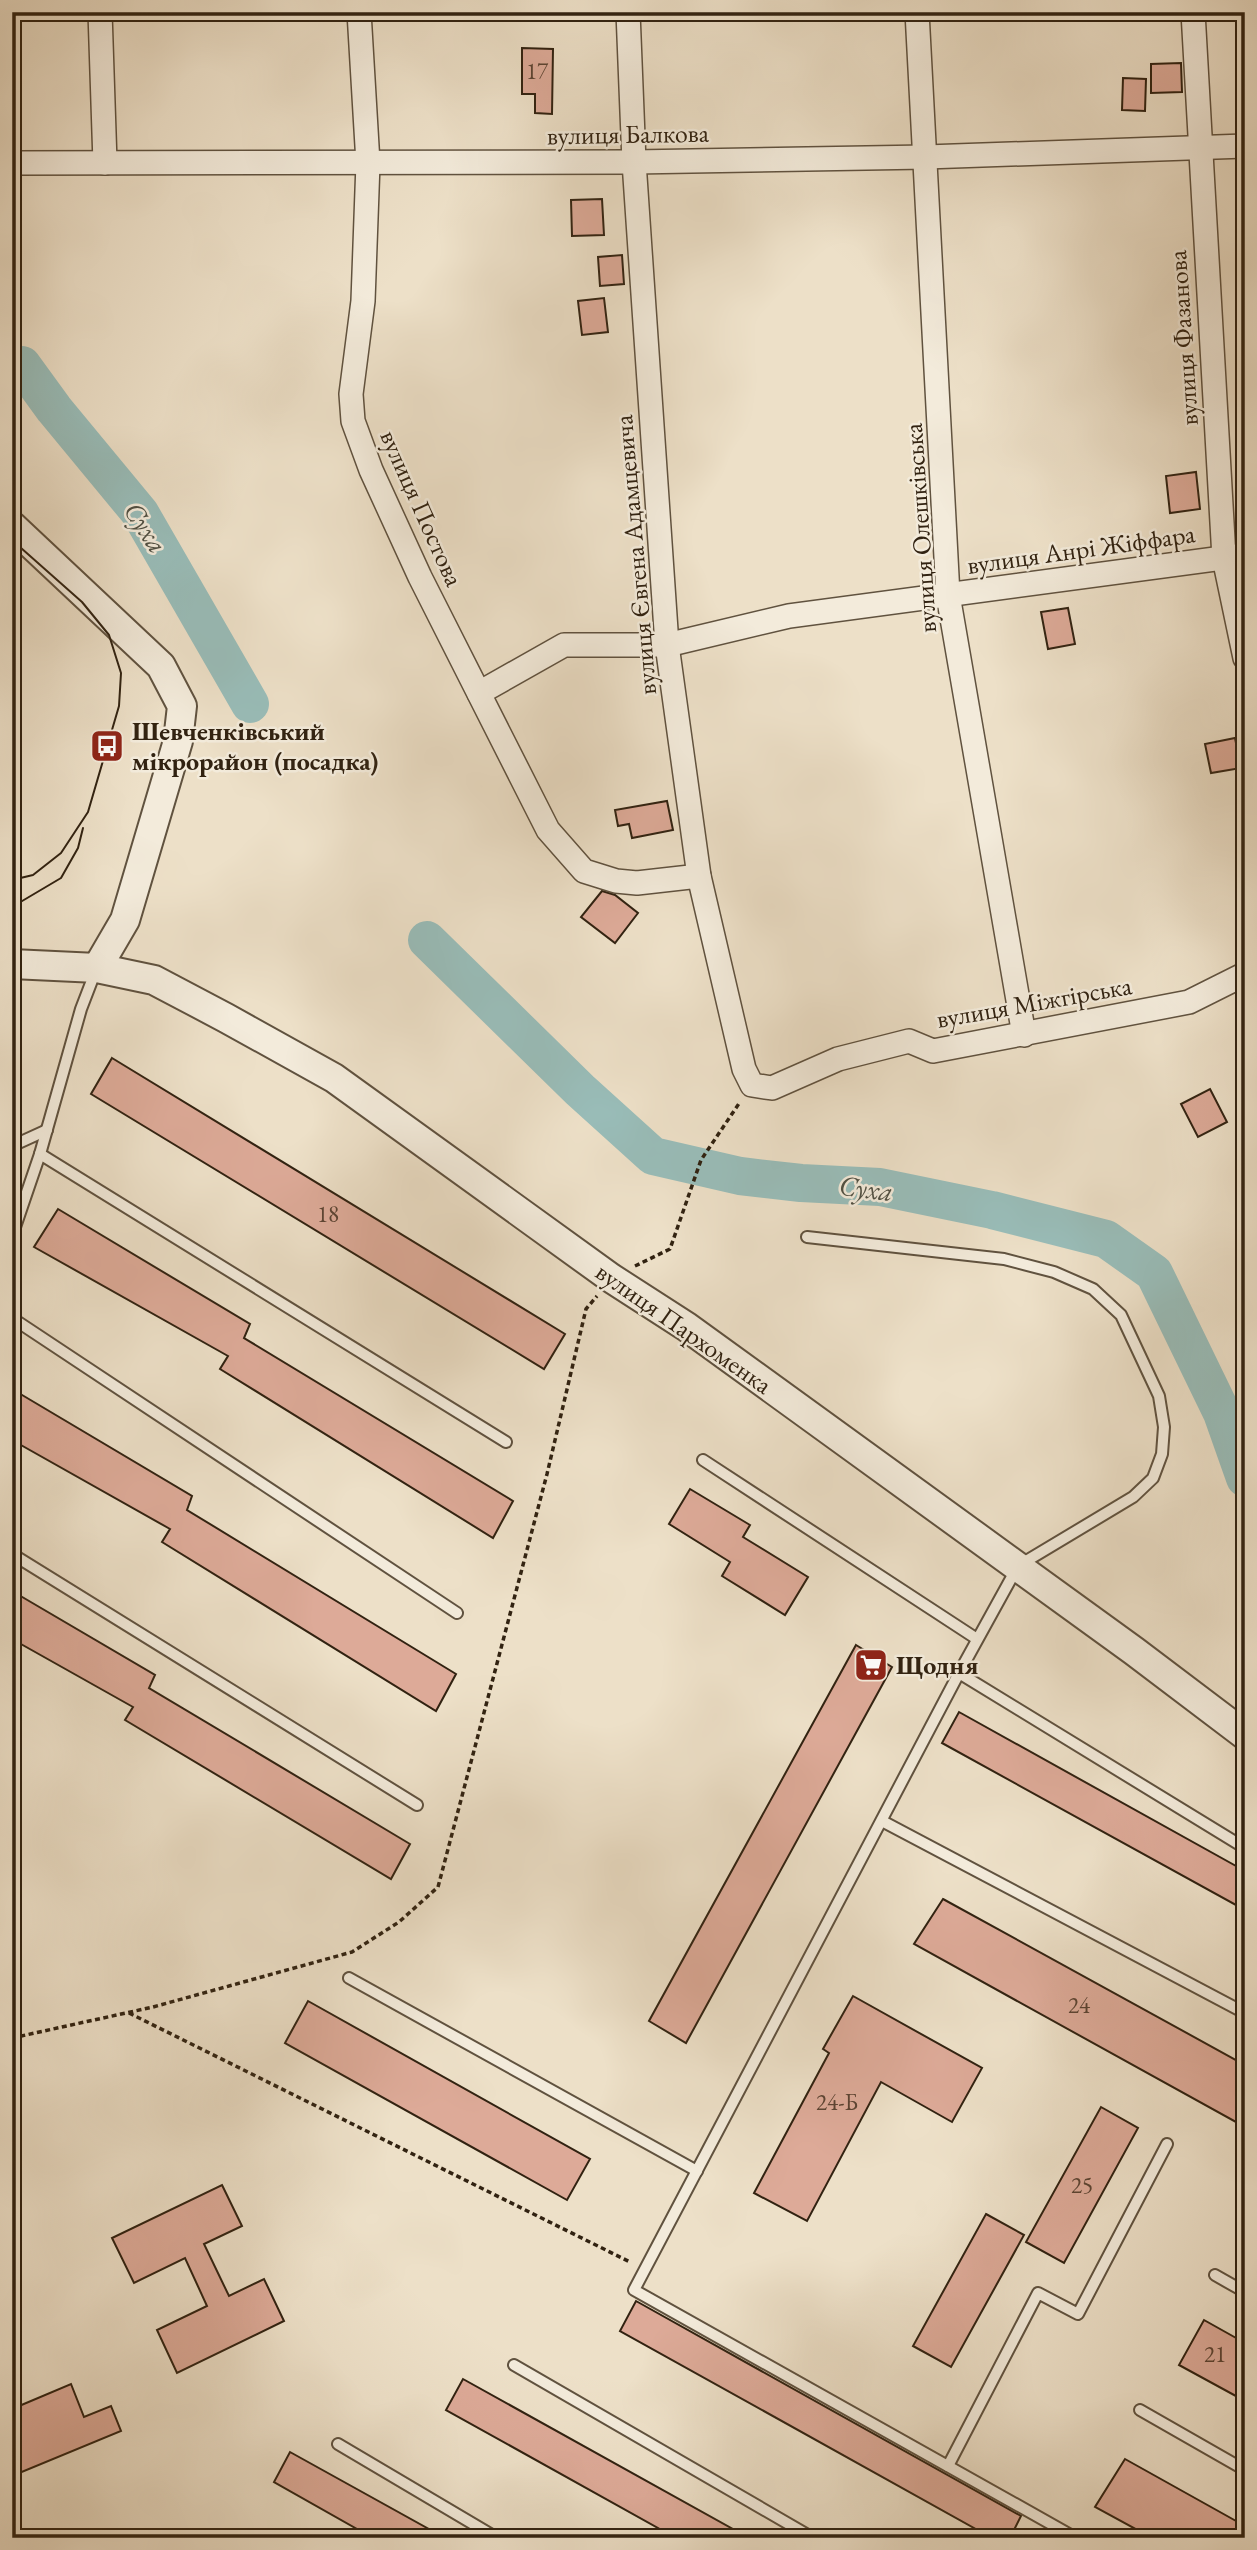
<svg xmlns="http://www.w3.org/2000/svg" width="1257" height="2550" font-family="'EB Garamond',serif">
<style>
.lines{fill:none;stroke-linecap:round;stroke-linejoin:round}
.river{stroke:#99bdb9;stroke-width:38}
.building{fill:#ddaa98;stroke:#312211;stroke-width:2}
.service-casing{stroke:#60523f;stroke-width:14}
.minor-casing{stroke:#60523f;stroke-width:26}
.tertiary-casing{stroke:#60523f;stroke-width:32}
.path{stroke:#312211;stroke-width:3.5;stroke-dasharray:5 3.5;stroke-linecap:butt}
.service{stroke:#f3ebdb;stroke-width:10}
.minor{stroke:#f3ebdb;stroke-width:23}
.tertiary{stroke:#f3ebdb;stroke-width:28}
.tram{stroke:#312211;stroke-width:2}
.labels{text-anchor:middle;dominant-baseline:central;stroke-width:5;stroke-linejoin:round;paint-order:stroke}
.number-label{font-size:23px;fill:#5c4433}
.street-label{font-size:26px;fill:#312211;stroke:#f3ebdb}
.poi-label{font-size:26px;font-weight:bold;fill:#312211;stroke:#f3ebdb;text-anchor:start}
.water-label{font-size:28px;font-style:italic;fill:#505043;stroke:#f3ebdb}
</style>
<rect width="100%" height="100%" fill="#ede0c8"/>
<filter id="stains"><feTurbulence type="fractalNoise" baseFrequency=".00286" numOctaves="4"/><feColorMatrix values="0 0 0 0 .2 0 0 0 0 .09 0 0 0 0 .02 0 0 0 .5 -.17"/></filter>
<radialGradient id="worn" r=".72"><stop offset=".6" stop-color="#630" stop-opacity="0"/><stop offset="1" stop-color="#630" stop-opacity=".3"/></radialGradient>
<g class="lines">
<g class="river">
<polyline points="22,365 54,409 140,513 250,704"/>
<polyline points="427,940 580,1090 653,1156 740,1176 801,1183 880,1187 992,1210 1106,1239 1154,1273 1222,1413 1245,1478"/>
</g>
</g>
<g class="building">
<polygon points="522,48 553,49 552,114 535,113 535,94 522,94"/>
<polygon points="1181,63 1182,92 1151,93 1151,64"/>
<polygon points="1123,78 1146,79 1145,111 1122,110"/>
<polygon points="602,199 604,235 572,236 571,200"/>
<polygon points="622,255 624,284 600,286 598,257"/>
<polygon points="604,298 608,332 582,335 578,301"/>
<polygon points="1196,472 1200,509 1170,513 1166,476"/>
<polygon points="1068,608 1075,644 1048,649 1041,612"/>
<polygon points="1235,738 1241,768 1211,773 1205,744"/>
<polygon points="667,801 673,830 632,838 629,824 618,826 615,810"/>
<polygon points="602,891 615,895 638,913 615,943 581,917"/>
<polygon points="112,1058 565,1334 544,1369 91,1094"/>
<polygon points="1210,1089 1227,1122 1198,1137 1181,1104"/>
<polygon points="58,1209 250,1324 244,1338 513,1501 493,1538 220,1369 228,1356 34,1247"/>
<polygon points="12,1389 192,1496 187,1510 456,1674 436,1711 162,1542 170,1529 12,1440"/>
<polygon points="690,1489 750,1525 743,1537 808,1577 785,1615 722,1576 730,1562 669,1524"/>
<polygon points="12,1591 155,1675 149,1688 410,1844 391,1879 125,1720 133,1707 12,1639"/>
<polygon points="856,1645 892,1667 686,2043 649,2021"/>
<polygon points="959,1712 1245,1871 1245,1910 942,1743"/>
<polygon points="943,1899 1245,2065 1245,2127 914,1944"/>
<polygon points="853,1996 982,2068 952,2122 881,2082 807,2221 754,2193 829,2053 823,2049"/>
<polygon points="308,2001 590,2159 567,2200 285,2043"/>
<polygon points="1101,2107 1138,2128 1064,2263 1026,2242"/>
<polygon points="222,2185 242,2226 204,2244 229,2296 264,2279 284,2321 177,2373 157,2330 207,2306 185,2258 134,2283 112,2238"/>
<polygon points="986,2214 1024,2235 951,2367 913,2346"/>
<polygon points="636,2301 1021,2516 1010,2538 992,2538 620,2331"/>
<polygon points="1204,2320 1245,2343 1245,2401 1179,2365"/>
<polygon points="463,2379 749,2538 676,2538 446,2410"/>
<polygon points="71,2384 84,2417 111,2406 121,2431 12,2476 12,2409"/>
<polygon points="290,2452 445,2538 373,2538 274,2482"/>
<polygon points="1125,2459 1245,2526 1245,2538 1152,2538 1095,2507"/>
</g>
<g class="lines">
<defs>
<g id="service">
<polyline points="12,1146 47,1130"/>
<polyline points="40,1154 506,1442"/>
<polyline points="12,1236 40,1154 81,1009 96,970"/>
<polyline points="807,1237 1004,1259 1054,1272 1093,1289 1121,1315 1159,1396 1164,1427 1162,1454 1153,1478 1133,1497 1018,1566 959,1673 634,2290 1076,2538"/>
<polyline points="12,1318 457,1613"/>
<polyline points="703,1460 977,1639"/>
<polyline points="12,1554 417,1805"/>
<polyline points="959,1673 1245,1848"/>
<polyline points="882,1821 1245,2013"/>
<polyline points="349,1978 697,2171"/>
<polyline points="1215,2275 1245,2292"/>
<polyline points="514,2365 813,2538"/>
<polyline points="1140,2410 1245,2470"/>
<polyline points="338,2444 497,2538"/>
<polyline points="948,2466 1038,2293 1078,2314 1167,2144"/>
</g>
<g id="minor">
<polyline points="100,12 105,163"/>
<polyline points="359,12 368,163 363,301 351,394 353,421 371,470 420,577 548,830 584,871 616,881 637,883 699,876"/>
<polyline points="628,12 634,162 667,645 699,876 744,1069 752,1085 772,1088 838,1059 909,1041 933,1051 1189,1002 1245,974"/>
<polyline points="917,12 948,595 1024,1035"/>
<polyline points="1193,12 1224,558 1245,658"/>
<polyline points="12,163 634,162 926,157 1245,146"/>
<polyline points="479,693 564,645 667,645 789,616 1245,555"/>
</g>
<g id="tertiary">
<polyline points="12,526 161,666 182,706 178,741 125,920 97,968"/>
<polyline points="12,964 97,968 154,980 226,1018 334,1078 611,1278 687,1327 1134,1651 1245,1735"/>
</g>
</defs>
<use href="#service" class="service-casing"/>
<use href="#minor" class="minor-casing"/>
<use href="#tertiary" class="tertiary-casing"/>
<g class="path">
<polyline points="635,1266 670,1249 701,1160 740,1102"/>
<polyline points="129,2013 630,2262"/>
<polyline points="12,2038 153,2007 352,1952 399,1922 438,1887 547,1474 586,1309 597,1296"/>
</g>
<use href="#service" class="service"/>
<use href="#minor" class="minor"/>
<use href="#tertiary" class="tertiary"/>
<g class="tram">
<polyline points="12,540 82,602 109,635 121,673 119,706 88,812 61,853 33,875 12,880"/>
<polyline points="12,907 61,878 78,848 83,828"/>
</g>
</g>
<defs>
<symbol id="bus-square" viewBox="-11 -11 22 22"><rect x="-9" y="-9" width="18" height="18" rx="4" fill="#8f2418" stroke="#f3ebdb"/><path d="M-5-6H5V4H4V6H2V4H-2V6H-4V4H-5ZM-3.5-4V0h7V-4ZM-3.5 1.2v1.5H-2V1.2ZM2 1.2v1.5H3.5V1.2Z" fill="#fff"/></symbol>
<symbol id="supermarket-square" viewBox="-11 -11 22 22"><rect x="-9" y="-9" width="18" height="18" rx="4" fill="#8f2418" stroke="#f3ebdb"/><path d="M-6-5.5h2.5l.6 2H6L4.5 2H-2.5L-4.4-4H-6ZM-1.5 3.2a1.3 1.3 0 1 0 .1 0ZM3 3.2a1.3 1.3 0 1 0 .1 0Z" fill="#fff"/></symbol>
</defs>
<g fill-rule="evenodd">
<use href="#bus-square" x="88" y="727" width="38" height="38"/>
<use href="#supermarket-square" x="852" y="1646" width="38" height="38"/>
</g>
<g class="labels">
<g class="number-label">
<text x="537" y="71">17</text>
<text x="328" y="1214">18</text>
<text x="1079" y="2005">24</text>
<text x="837" y="2102">24-Б</text>
<text x="1082" y="2185">25</text>
<text x="1215" y="2354">21</text>
</g>
<g class="street-label">
<text transform="translate(628 134) rotate(-1)">вулиця Балкова</text>
<text transform="translate(1183 338) rotate(-94)">вулиця Фазанова</text>
<text transform="translate(422 508) rotate(66)">вулиця Постова</text>
<text transform="translate(920 528) rotate(-94)">вулиця Олешківська</text>
<text transform="translate(1081 549) rotate(-8)">вулиця Анрі Жіффара</text>
<text transform="translate(635 555) rotate(-95)">вулиця Євгена Адамцевича</text>
<text transform="translate(1034 1002) rotate(-10)">вулиця Міжгірська</text>
<text transform="translate(684 1328) rotate(35)">вулиця Пархоменка</text>
</g>
<g class="poi-label">
<text x="132" y="731">Шевченківський<tspan x="132" dy="30">мікрорайон (посадка)</tspan></text>
<text x="896" y="1665">Щодня</text>
</g>
<g class="water-label">
<text transform="translate(146 527) rotate(57)">Суха</text>
<text transform="translate(866 1188) rotate(7)">Суха</text>
</g>
</g>
<rect width="1257" height="2550" fill="none" stroke="#ede0c8" stroke-width="42"/>
<rect x="14" y="14" width="1229" height="2522" fill="none" stroke="#312211" stroke-width="3.5"/>
<rect x="21" y="21" width="1215" height="2508" fill="none" stroke="#312211" stroke-width="2"/>
<rect width="100%" height="100%" filter="url(#stains)"/>
<rect width="100%" height="100%" fill="url(#worn)"/>
</svg>
